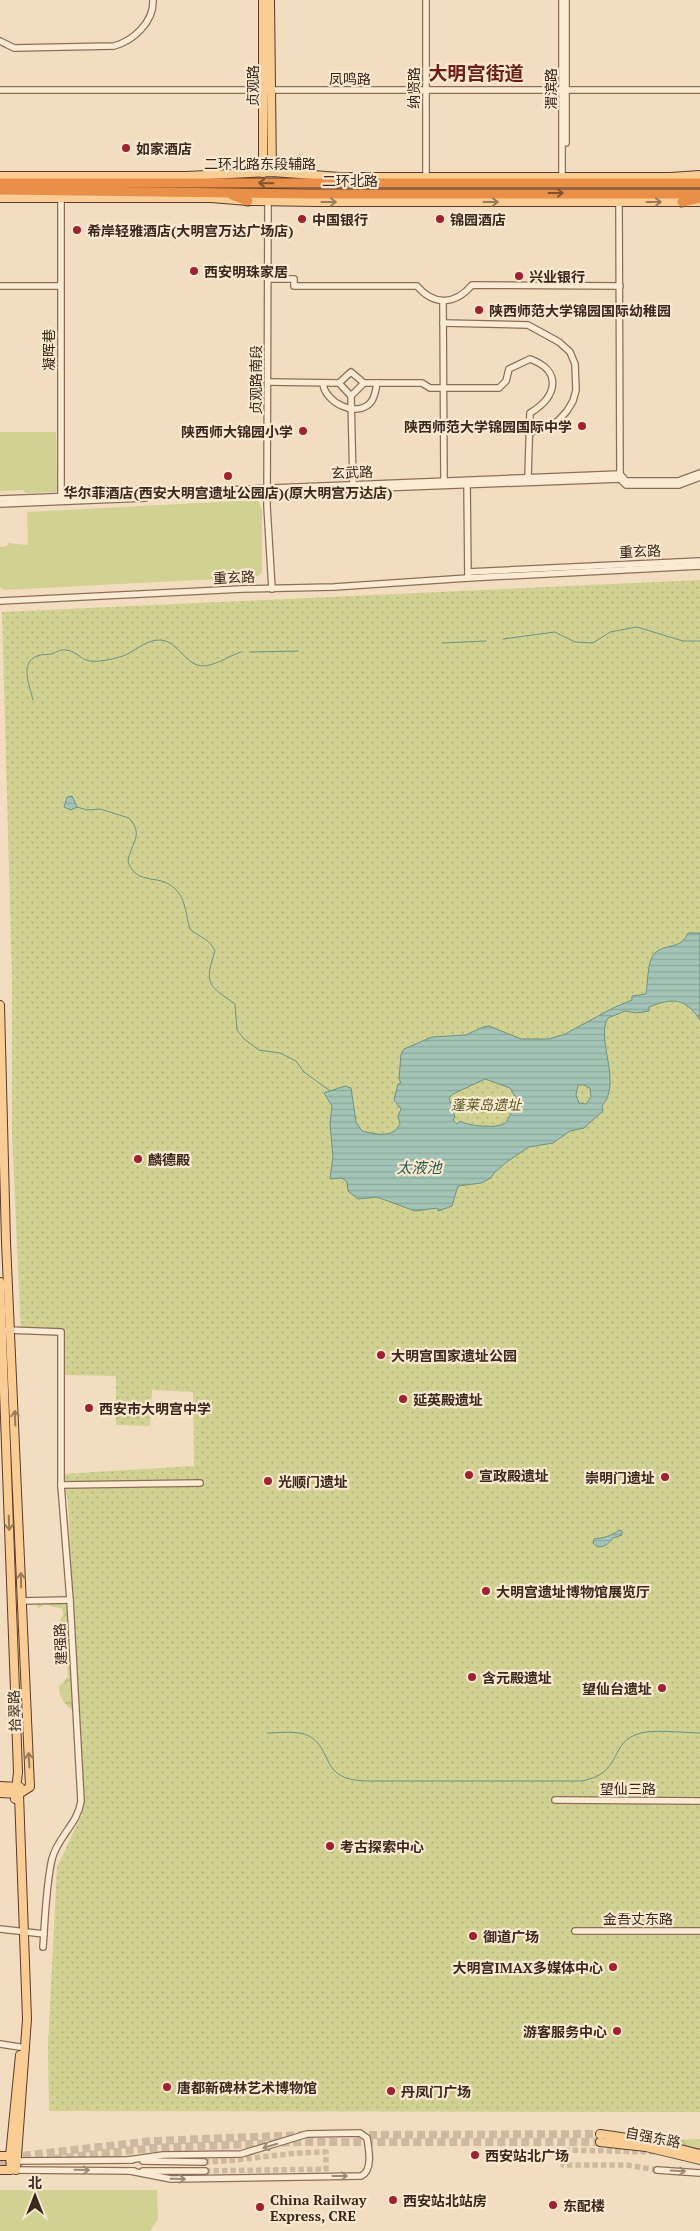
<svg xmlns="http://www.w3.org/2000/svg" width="700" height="2231" font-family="'PT Serif','Noto Sans SC',serif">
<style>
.grass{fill:#d1d192}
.forest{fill:url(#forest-crowns)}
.park{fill:url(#park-dots)}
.water{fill:url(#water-rules);stroke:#699383;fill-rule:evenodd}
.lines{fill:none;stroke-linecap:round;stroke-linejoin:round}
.stream{stroke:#699383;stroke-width:1}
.minor-tunnel{stroke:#cdb99f;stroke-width:5.5;stroke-dasharray:5.5 3;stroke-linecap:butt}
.major-tunnel{stroke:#cdb99f;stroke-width:8;stroke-dasharray:8 4;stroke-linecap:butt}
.minor-casing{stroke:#8d6d56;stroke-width:8}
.major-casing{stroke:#5a3b2b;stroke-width:10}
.highway-casing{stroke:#5a3b2b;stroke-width:11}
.minor{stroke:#fcebd4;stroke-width:5.5}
.major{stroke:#f9cd93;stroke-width:8}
.highway{stroke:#ea8f47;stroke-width:9}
.oneway{stroke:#81512d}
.oneway2{stroke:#9a7a58}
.oneway3{stroke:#9c8978}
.poi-dot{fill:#a22030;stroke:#f9e8d0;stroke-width:2}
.labels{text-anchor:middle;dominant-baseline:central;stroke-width:4.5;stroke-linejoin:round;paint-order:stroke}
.street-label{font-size:14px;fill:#3b271c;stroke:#f9e8d0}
.poi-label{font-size:14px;font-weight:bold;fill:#3b271c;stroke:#f9e8d0;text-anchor:start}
.park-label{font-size:14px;font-style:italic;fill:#525a20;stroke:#f9e8d0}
.water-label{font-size:15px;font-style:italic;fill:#295c53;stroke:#f9e8d0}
.district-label{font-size:19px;font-weight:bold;fill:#6c1e17;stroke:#f9e8d0}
</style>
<defs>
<pattern id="forest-crowns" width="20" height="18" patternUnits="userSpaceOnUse" patternTransform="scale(1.25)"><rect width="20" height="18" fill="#d1d192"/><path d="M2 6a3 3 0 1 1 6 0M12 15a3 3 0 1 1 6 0" fill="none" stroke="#b4b37d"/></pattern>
<pattern id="park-dots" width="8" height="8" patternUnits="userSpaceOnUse" patternTransform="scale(1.25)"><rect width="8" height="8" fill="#d1d192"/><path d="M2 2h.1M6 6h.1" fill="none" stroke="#b4b37d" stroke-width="1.8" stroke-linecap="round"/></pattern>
<pattern id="water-rules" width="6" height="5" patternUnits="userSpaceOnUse" patternTransform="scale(1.25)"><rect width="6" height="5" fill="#a3c4b6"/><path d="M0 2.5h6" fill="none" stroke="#8da89c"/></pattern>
</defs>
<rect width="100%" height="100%" fill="#f2ddc0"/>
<g class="grass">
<polygon points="0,432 56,432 57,490 55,492 25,493 24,490 0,491"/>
<polygon points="258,500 262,510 262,573 256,577 4,590 0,587 0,547 7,546 8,543 28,545 27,512"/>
<polygon points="0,2190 157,2190 158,2219 150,2231 0,2231"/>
</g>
<g class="forest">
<path d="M68,1601l1,34 -3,1c-6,-8 -9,-13 -3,-21l-1,-6 -18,-5 -6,5 -2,-7z"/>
<path d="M69,1638l5,74c-9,-8 -15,-13 -15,-26l9,-9 -2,-19 -5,-11z"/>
<polygon points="700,2139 700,2148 663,2140"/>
</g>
<polygon class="park" points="700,580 700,2112 49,2111 48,2045 57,1867 82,1814 68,1501 62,1474 194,1466 193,1392 152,1390 150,1426 116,1425 116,1376 61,1375 62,1336 21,1334 12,1133 12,979 2,612"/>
<g class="water">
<polygon points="72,796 77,807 71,810 64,807 67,797"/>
<path d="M688,933h12v87c-15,-23 -28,-22 -51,-13v4l-13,2 -11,-2 -17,7c-13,21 15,64 -6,88l1,5 -19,17 -14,3 -17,12 -24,4 -21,14 -14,12 -3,5 -10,5 -23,3 -6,20 -14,5v-3l-23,3 -38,-14 -19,2 -10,-8 -1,-9 -5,-4 -12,1 3,-22 -3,-33 2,-18 -8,-13 21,-7 6,2 5,34 6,9c13,3 31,8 38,-7l-2,-8 3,-7 -7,-9 4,-16 3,-1 -2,-4 2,-25 3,-5 28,-12 34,-2 17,-8 6,-1 32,13h28l16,-5 48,-26 19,-8v-4l14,-2c2,-11 1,-34 9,-41 11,-10 26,-3 33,-20zM485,1079l25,9 6,10c-2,7 -5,17 -9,23 -5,9 -39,5 -47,0l-3,3 -4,-4 2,-3 -6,-19 4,-4zM578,1085h6l6,3 1,9 -5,7 -7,-1 -3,-8z"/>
<path d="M619,1530l3,1v4l-9,3c-5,7 -13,13 -20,5l1,-4c9,-1 18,-3 25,-9z"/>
</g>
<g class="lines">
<g class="stream">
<polyline points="503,639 555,632 575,642 593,643 610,632 637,627 683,641 700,641"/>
<polyline points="442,643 486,641"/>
<polyline points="250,652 298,651"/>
<path d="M33,700c-3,-14 -14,-37 4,-44 5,-2 10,-1 15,-2 5,-2 8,-5 14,-4 9,1 13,7 20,10 8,3 22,0 30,-2 17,-3 28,-19 45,-18 17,1 24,25 41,26 14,0 26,-10 39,-14"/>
<path d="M77,807l10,3 13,-1 29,9c16,18 1,25 -1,44 10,26 33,9 50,30 8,10 8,25 12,37 9,8 20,10 25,22 -11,33 -7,34 20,53l2,26 7,9 15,11 21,3 16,8 8,11 26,19"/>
<path d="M267,1733c13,0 30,-3 42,3 25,14 10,44 57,45h216c40,-8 27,-35 53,-46 15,-7 47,-2 65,-2"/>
</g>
<g class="minor-tunnel">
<path d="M204,2162c41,-1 81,-10 122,-10v17l-121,2"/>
<polyline points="657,2170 627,2165 563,2165 563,2150 658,2152"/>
</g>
<g class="major-tunnel">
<polyline points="357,2135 600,2134"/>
<polyline points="11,2157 153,2141 303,2135"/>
<polyline points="54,2159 152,2148 301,2142 600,2142"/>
<polyline points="0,2163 15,2162"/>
</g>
<defs>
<g id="minor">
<polyline points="426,0 426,177"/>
<polyline points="562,0 562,177"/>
<path d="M0,41l14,7 100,-2c19,-5 40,-24 39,-46"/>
<polyline points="0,90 700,90"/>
<polyline points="566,143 566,0"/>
<polyline points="61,197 61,500"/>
<polyline points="268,201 267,506 272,589"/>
<polyline points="619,202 620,477"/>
<path d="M268,279h26v7h123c17,20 38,19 55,-1l148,1"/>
<polyline points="0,286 60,286"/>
<polyline points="443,301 444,481"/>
<polyline points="443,323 528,325 559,342 570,352 575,364 576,390 573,401 567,411 558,421 529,433"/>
<path d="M268,382l71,1 12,-11 13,11h58l8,5h69l7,-7 3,-12 21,-10c33,12 27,38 0,54l-2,64"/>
<path d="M323,383c1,19 34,36 48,19 4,-5 5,-13 6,-19"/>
<polyline points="339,383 351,396 353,484"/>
<polyline points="351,396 364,383"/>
<polyline points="467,482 468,578 700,566"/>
<polyline points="192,495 620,479 626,485 679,485 700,477"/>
<polyline points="0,499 620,474 626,481 678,481 700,473"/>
<polyline points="0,504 145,498"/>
<polyline points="468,572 700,561"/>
<polyline points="0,601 242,589 334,587 468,578"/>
<path d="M7,1330l54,2v153l9,115 11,201c-3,23 -23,35 -29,58 -6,26 -7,61 -9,88"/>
<polyline points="61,1485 200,1483"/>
<polyline points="21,1601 70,1600"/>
<polyline points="555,1800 700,1801"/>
<polyline points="0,1929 44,1934"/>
<polyline points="575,1931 700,1931"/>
<polyline points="0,2044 26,2048"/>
<polyline points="14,2159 16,2161 132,2160"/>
<path d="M128,2160l35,-5 78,-1 66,-20 53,-1 7,5c2,12 6,33 -6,38l-190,3 -41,-8"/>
<polyline points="143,2161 204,2162"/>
<polyline points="13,2170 134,2171"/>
<polyline points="657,2170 700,2173"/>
<polyline points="143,2171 205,2171"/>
</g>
<g id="major">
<polyline points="263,0 263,173"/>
<polyline points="270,0 272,172"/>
<polyline points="0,176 186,176 272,172 340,177 670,177 700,175"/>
<polyline points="0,198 211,198 248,201 316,202 700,202"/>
<polyline points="0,1005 6,1242 30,1787 19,1794 27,2019 16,2170"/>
<polyline points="0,1282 18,1772 15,1799"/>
<polyline points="0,1786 20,1787"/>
<polyline points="0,1793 18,1794"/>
<polyline points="600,2134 648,2141 700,2154"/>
<polyline points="600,2142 646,2147 700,2160"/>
<polyline points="0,2156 10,2156"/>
<polyline points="0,2170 11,2170 10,2156 20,2055"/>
</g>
<g id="highway">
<polyline points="0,183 700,183"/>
<polyline points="0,190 308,194 700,194"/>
<polyline points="232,195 248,201"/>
<polyline points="682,202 699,198"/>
</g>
</defs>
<use href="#minor" class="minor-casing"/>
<use href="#major" class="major-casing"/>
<use href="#highway" class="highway-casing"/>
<use href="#minor" class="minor"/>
<use href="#major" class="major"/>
<use href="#highway" class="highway"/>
</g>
<defs><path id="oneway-shaft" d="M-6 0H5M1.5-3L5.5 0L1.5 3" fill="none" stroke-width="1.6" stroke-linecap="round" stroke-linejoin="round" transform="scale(1.25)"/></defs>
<g class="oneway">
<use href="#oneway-shaft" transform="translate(266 183) rotate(-179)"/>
<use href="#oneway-shaft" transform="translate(556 193)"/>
</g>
<g class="oneway2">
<use href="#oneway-shaft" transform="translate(329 202)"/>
<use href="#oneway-shaft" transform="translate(491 202)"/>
<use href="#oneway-shaft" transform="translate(654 202)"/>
<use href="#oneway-shaft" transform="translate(15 1418) rotate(-92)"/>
<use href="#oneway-shaft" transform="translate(9 1523) rotate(88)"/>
<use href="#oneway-shaft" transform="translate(21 1580) rotate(-91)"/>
<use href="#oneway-shaft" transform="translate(29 1760) rotate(-93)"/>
</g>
<g class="oneway3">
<use href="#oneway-shaft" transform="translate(270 2146) rotate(163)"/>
<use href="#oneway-shaft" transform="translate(82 2170) rotate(1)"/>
<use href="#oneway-shaft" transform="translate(678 2171) rotate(3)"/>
<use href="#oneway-shaft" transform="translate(340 2176)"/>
<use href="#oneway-shaft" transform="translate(178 2179) rotate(1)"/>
</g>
<g class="poi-dot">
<circle cx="126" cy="148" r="5"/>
<circle cx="302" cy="219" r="5"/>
<circle cx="440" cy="219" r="5"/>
<circle cx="77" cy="230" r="5"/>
<circle cx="194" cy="271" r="5"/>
<circle cx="519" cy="276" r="5"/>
<circle cx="479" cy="310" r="5"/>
<circle cx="582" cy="426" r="5"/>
<circle cx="303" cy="431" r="5"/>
<circle cx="228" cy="476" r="5"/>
<circle cx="138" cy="1159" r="5"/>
<circle cx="381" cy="1355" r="5"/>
<circle cx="403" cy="1399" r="5"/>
<circle cx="89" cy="1408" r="5"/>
<circle cx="469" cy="1475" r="5"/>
<circle cx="665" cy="1477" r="5"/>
<circle cx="268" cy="1481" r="5"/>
<circle cx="486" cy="1591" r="5"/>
<circle cx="472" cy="1677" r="5"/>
<circle cx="662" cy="1688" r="5"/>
<circle cx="330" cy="1846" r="5"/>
<circle cx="473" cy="1936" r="5"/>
<circle cx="613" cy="1967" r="5"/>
<circle cx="617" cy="2031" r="5"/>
<circle cx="167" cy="2087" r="5"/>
<circle cx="391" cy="2091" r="5"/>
<circle cx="475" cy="2155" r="5"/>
<circle cx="393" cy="2200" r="5"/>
<circle cx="553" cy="2205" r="5"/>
<circle cx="260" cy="2207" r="5"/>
</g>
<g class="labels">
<g class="street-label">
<text x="350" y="78">凤鸣路</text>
<text transform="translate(252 86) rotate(-90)">贞观路</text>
<text transform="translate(413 88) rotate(-90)">纳贤路</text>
<text transform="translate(550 89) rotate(-90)">渭滨路</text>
<text x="260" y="163">二环北路东段辅路</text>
<text x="350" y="180">二环北路</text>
<text transform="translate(48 350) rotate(-90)">凝晖巷</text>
<text transform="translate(255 380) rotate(-90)">贞观路南段</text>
<text transform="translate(352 472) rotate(-2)">玄武路</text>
<text transform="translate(640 551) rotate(-3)">重玄路</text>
<text transform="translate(234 577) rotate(-3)">重玄路</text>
<text transform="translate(60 1644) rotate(-93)">建强路</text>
<text transform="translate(14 1711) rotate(-92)">拾翠路</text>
<text x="628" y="1788">望仙三路</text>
<text x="638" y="1918">金吾丈东路</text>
<text transform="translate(653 2137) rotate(11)">自强东路</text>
</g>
<g class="poi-label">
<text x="136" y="148">如家酒店</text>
<text x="312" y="219">中国银行</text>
<text x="450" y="219">锦园酒店</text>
<text x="87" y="230">希岸轻雅酒店(大明宫万达广场店)</text>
<text x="204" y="271">西安明珠家居</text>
<text x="529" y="276">兴业银行</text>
<text x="489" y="310">陕西师范大学锦园国际幼稚园</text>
<text x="572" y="426" text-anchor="end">陕西师范大学锦园国际中学</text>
<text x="293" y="431" text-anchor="end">陕西师大锦园小学</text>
<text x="228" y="492" text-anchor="middle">华尔菲酒店(西安大明宫遗址公园店)(原大明宫万达店)</text>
<text x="148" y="1159">麟德殿</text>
<text x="391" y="1355">大明宫国家遗址公园</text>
<text x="413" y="1399">延英殿遗址</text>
<text x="99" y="1408">西安市大明宫中学</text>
<text x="479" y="1475">宣政殿遗址</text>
<text x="655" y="1477" text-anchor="end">崇明门遗址</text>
<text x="278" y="1481">光顺门遗址</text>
<text x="496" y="1591">大明宫遗址博物馆展览厅</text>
<text x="482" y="1677">含元殿遗址</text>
<text x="652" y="1688" text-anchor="end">望仙台遗址</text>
<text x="340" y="1846">考古探索中心</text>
<text x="483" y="1936">御道广场</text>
<text x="603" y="1967" text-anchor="end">大明宫IMAX多媒体中心</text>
<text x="607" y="2031" text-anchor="end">游客服务中心</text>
<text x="177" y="2087">唐都新碑林艺术博物馆</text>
<text x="401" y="2091">丹凤门广场</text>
<text x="485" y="2155">西安站北广场</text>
<text x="270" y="2199">China Railway<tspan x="270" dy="16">Express, CRE</tspan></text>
<text x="403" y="2200">西安站北站房</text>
<text x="563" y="2205">东配楼</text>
</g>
<g class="park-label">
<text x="486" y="1104">蓬莱岛遗址</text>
</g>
<g class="water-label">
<text x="419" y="1167">太液池</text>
</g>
<g class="district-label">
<text x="476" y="72">大明宫街道</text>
</g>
</g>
<g transform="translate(35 2196)" stroke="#f9e8d0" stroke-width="4" paint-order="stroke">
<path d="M0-4L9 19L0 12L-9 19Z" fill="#3b271c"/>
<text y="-8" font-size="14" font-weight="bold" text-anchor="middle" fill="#3b271c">北</text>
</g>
</svg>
